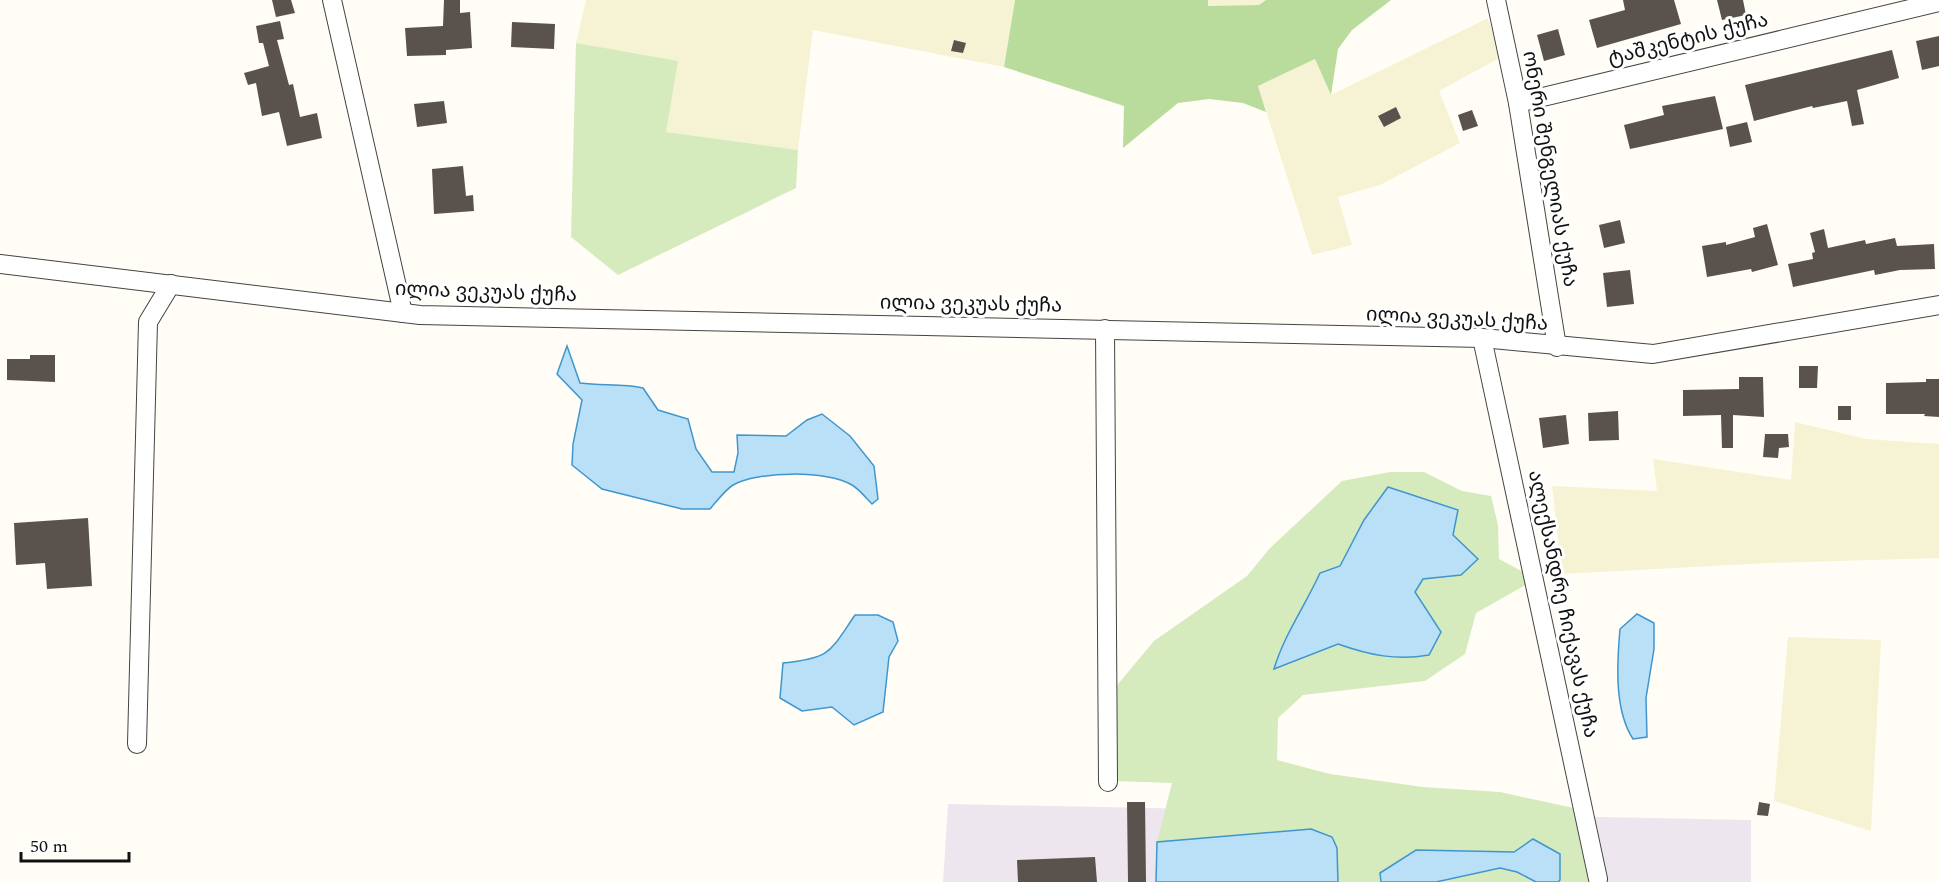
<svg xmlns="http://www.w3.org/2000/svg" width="1939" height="882" font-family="Spectral,'Noto Sans Georgian',serif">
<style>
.industrial{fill:#eee6ef}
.farmland{fill:#f6f3d4}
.green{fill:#d5ebbd}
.forest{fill:#b9dc9c}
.water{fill:#b9e0f7;stroke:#3f96cf;stroke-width:1.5}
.building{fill:#5a524d}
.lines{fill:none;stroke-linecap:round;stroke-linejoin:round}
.street-casing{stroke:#444;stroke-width:20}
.street{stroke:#fff;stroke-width:18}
.labels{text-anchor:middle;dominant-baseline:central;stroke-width:6;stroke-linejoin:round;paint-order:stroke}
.street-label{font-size:20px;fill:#111;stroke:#fff}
</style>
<rect width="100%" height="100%" fill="#fffdf5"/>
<polygon class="industrial" points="948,804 1751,820 1751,882 943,882"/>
<g class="farmland">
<polygon points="586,0 1015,0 1004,67 813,30 798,150 666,132 576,43"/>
<polygon points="1208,0 1266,0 1259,5 1208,6"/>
<polygon points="1488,18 1501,57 1439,91 1460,143 1380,185 1338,197 1352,245 1312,255 1258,86 1315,59 1331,95"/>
<polygon points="1795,422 1866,439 1939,444 1939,558 1767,563 1562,574 1552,486 1657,491 1653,459 1791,480"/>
<polygon points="1788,637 1881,640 1871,831 1774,801"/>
</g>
<g class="green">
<polygon points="576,43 678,61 666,132 798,150 796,188 618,275 571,237"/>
<polygon points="1390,472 1424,472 1462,491 1491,496 1498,525 1499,559 1536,579 1476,613 1465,654 1425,681 1303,695 1278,718 1277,760 1330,774 1423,787 1500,792 1583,810 1597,882 1156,882 1157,842 1172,783 1115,781 1113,690 1154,641 1247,576 1270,548 1342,481"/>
</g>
<polygon class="forest" points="1015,0 1208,0 1208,6 1259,5 1266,0 1391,0 1352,30 1338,49 1331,95 1315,59 1258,86 1266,112 1243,103 1209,99 1178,103 1123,148 1124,106 1004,67"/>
<g class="water">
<path d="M567,346l13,37c22,3 43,0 63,5l15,22 30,9 8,30 16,23h22l4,-19 -1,-18 49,1 21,-16 15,-6 28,22 24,30 4,33 -6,5c-6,-6 -13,-15 -20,-19 -24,-15 -95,-14 -119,0 -8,5 -16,16 -23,24h-28l-80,-20 -30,-24 1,-21 9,-44 -25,-26z"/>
<path d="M1388,487l70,23 -5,25 25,24 -17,16 -38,4 -8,13 26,40 -12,23c-32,6 -60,0 -91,-11l-64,25c10,-34 31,-63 46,-96l20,-7 24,-46z"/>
<path d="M1637,614l17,9v26l-8,49 1,39 -14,2c-19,-29 -16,-76 -13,-110z"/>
<path d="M855,615h23l15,7 5,19 -9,16 -6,55 -29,13 -22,-18 -30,4 -22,-13 3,-35c48,-5 46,-10 72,-48z"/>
<polygon points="1311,829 1332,837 1337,848 1338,882 1156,882 1157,842"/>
<polygon points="1533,839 1560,854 1560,880 1558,882 1536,882 1517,872 1500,868 1436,882 1381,882 1380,873 1416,850 1514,852"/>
</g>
<g class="building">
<polygon points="272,0 291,0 295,13 276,17"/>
<polygon points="444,0 460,0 460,13 470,12 472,48 446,50 446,55 407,56 405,28 443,26"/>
<polygon points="1623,0 1674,0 1681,24 1597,48 1589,20 1625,10"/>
<polygon points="1717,0 1743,0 1746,15 1722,20"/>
<polygon points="280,21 284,39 277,40 289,85 293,84 300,117 317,113 322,138 287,146 279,112 262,116 256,83 248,85 244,73 269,66 263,43 259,43 256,26"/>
<polygon points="512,22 555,24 554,49 511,47"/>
<polygon points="1558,29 1565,55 1544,61 1537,35"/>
<polygon points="1939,36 1939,66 1922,70 1916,41"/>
<polygon points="954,40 966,43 963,53 951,51"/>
<polygon points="1892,50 1899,78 1857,90 1864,124 1852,126 1847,101 1813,108 1812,106 1754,121 1745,85"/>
<polygon points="1715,96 1723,129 1630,149 1624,125 1664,115 1662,106"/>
<polygon points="444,101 447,123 417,127 414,104"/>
<polygon points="1396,107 1401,118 1384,127 1378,116"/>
<polygon points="1472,110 1478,126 1463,131 1458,115"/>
<polygon points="1747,122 1752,142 1730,147 1726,127"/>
<polygon points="463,166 466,196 473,195 474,211 434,214 432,169"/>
<polygon points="1620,220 1625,243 1604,248 1599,225"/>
<polygon points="1767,224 1778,265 1752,272 1751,269 1707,277 1702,246 1726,242 1726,245 1755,237 1753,228"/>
<polygon points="1824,229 1828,248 1865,240 1866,244 1895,238 1897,246 1934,244 1935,269 1900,270 1875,275 1874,270 1793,287 1788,264 1813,259 1812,253 1815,252 1810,233"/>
<polygon points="1630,270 1634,304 1607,307 1603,273"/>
<polygon points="30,355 55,355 55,382 7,380 7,359 30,359"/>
<polygon points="1799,366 1818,366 1817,388 1799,388"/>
<polygon points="1739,377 1763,377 1764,417 1733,415 1733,448 1722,448 1721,415 1683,416 1683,390 1739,389"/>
<polygon points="1926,379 1939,379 1939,417 1924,416 1925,414 1886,414 1886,383 1926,382"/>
<rect x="1838" y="406" width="13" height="14"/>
<polygon points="1618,411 1619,440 1589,441 1588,413"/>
<polygon points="1566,415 1569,444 1543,448 1539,418"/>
<polygon points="1765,434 1788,434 1789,447 1779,448 1778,458 1763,457"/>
<polygon points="88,518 92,586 47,589 45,563 16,565 14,523"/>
<polygon points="1127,802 1145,802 1146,882 1128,882"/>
<polygon points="1759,802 1770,804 1768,816 1757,815"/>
<polygon points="1095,857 1097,882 1018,882 1017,860"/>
</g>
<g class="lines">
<defs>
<g id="street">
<polyline points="332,0 403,313"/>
<polyline points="1496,0 1518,103 1557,347"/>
<polyline points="1518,103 1939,2"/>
<polyline points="0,264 420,315 1482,338 1653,354 1939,305"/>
<polyline points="1105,329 1108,782"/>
<polyline points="1482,338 1598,879"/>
<polyline points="137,744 148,322 171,284"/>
</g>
</defs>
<use href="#street" class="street-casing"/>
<use href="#street" class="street"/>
</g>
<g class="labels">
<g class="street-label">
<text transform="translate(1688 39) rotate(-14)">ტაშკენტის ქუჩა</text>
<text transform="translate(1550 169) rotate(80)">ონერი შენგელიას ქუჩა</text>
<text transform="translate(486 292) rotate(2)">ილია ვეკუას ქუჩა</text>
<text transform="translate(971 304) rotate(1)">ილია ვეკუას ქუჩა</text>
<text transform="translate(1457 319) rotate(3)">ილია ვეკუას ქუჩა</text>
<text transform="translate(1563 604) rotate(78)">ალექსანდრე ჩიქავას ქუჩა</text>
</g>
</g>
<path d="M21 852v9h108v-9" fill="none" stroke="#111111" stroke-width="3"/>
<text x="30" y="852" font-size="18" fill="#111111" stroke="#ffffff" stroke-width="4.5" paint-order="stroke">50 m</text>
</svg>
